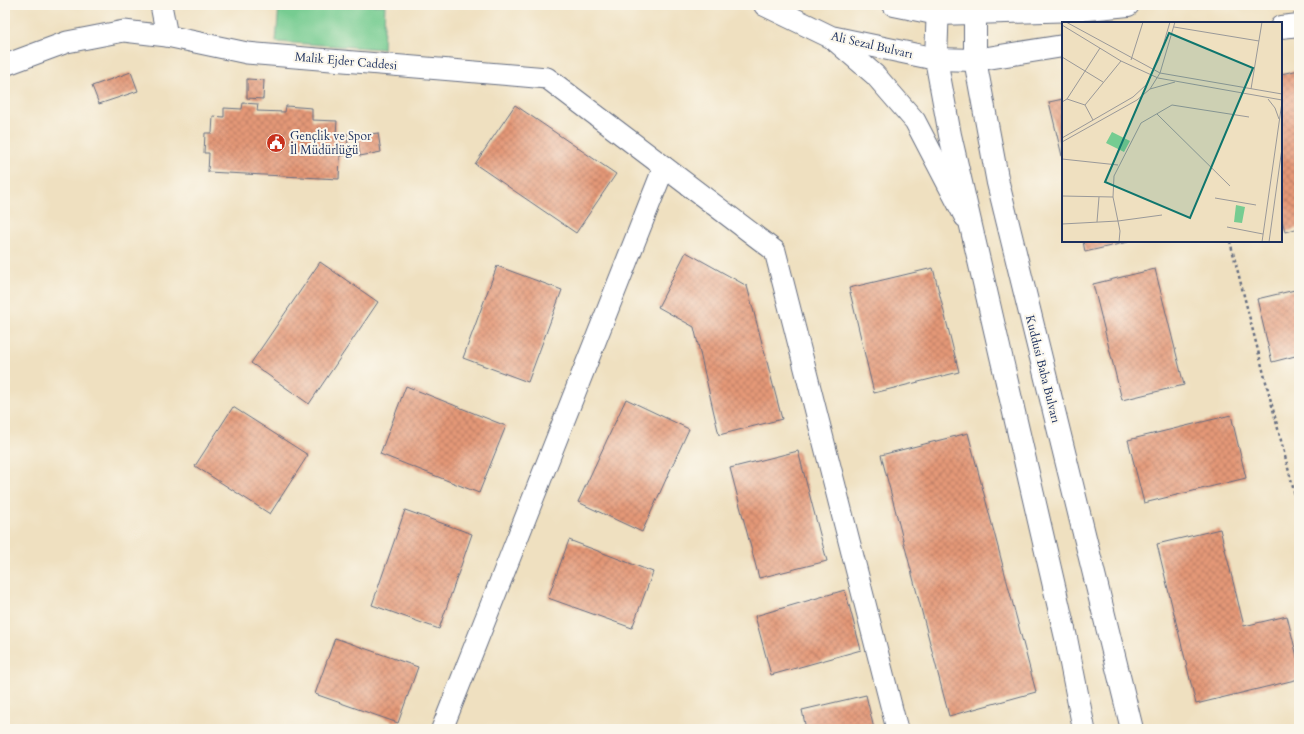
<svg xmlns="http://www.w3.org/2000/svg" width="1304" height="734" font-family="Cardo,serif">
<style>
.grass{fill:#76cc91;stroke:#487e78}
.building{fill:url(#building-cross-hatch)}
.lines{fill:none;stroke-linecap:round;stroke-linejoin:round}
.minor-casing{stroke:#656d80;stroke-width:23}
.secondary-casing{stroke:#656d80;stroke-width:24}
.path{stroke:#656d80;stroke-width:2.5;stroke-dasharray:3 3;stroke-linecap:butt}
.minor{stroke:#fff;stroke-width:21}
.secondary{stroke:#fff;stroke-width:22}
.labels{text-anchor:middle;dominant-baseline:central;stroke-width:4;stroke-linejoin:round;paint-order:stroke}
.street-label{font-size:12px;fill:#1b2f5e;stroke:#fbf7ec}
.poi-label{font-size:12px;fill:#1b2f5e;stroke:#fbf7ec;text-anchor:start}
.inset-road{fill:none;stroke:#9a9999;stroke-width:1}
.view{fill:#0f766e;fill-opacity:0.15;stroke:#0f766e;stroke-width:2}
.inset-edge{fill:none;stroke:#1b2f5e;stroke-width:2}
</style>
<defs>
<pattern id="building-cross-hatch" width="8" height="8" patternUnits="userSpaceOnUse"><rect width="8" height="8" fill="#e49877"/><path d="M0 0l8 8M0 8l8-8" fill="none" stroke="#b87c65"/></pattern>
</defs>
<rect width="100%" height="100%" fill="#fbf7ec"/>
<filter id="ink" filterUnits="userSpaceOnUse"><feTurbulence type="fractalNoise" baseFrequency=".025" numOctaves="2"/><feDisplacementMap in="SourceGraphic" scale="8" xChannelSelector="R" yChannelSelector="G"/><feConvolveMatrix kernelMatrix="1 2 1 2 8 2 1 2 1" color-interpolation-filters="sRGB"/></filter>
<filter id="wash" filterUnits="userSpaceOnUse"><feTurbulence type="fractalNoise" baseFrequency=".012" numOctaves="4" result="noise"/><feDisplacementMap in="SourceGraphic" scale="16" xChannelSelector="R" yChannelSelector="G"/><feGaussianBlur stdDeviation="0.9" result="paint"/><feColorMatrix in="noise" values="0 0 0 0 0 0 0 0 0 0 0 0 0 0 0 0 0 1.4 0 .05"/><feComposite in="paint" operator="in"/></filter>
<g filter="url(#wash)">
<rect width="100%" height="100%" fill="#efe0c0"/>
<polygon class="grass" points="279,5 385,5 383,49 276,42"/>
<g id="blocks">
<g class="building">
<polygon points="246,5 271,5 271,8 246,6"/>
<polygon points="1299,70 1299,228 1285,232 1281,215 1281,74"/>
<polygon points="131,72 138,91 99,104 92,86"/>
<polygon points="247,79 264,80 263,99 247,98"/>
<polygon points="1063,99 1063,156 1062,156 1049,102"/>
<polygon points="243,103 258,104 257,111 285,112 286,106 312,108 312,120 337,121 336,134 348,134 347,155 340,155 339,179 208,172 209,153 204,153 205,133 212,133 213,116 224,117 224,108 242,109"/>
<polygon points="515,105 616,174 576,233 475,164"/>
<polygon points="378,133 381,152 360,156 357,136"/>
<polygon points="1083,241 1128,241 1128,242 1085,252"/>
<polygon points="686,252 747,286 782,419 719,435 694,327 658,307"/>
<polygon points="320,262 378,302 309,404 251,363"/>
<polygon points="497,266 562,290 528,382 463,358"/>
<polygon points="933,268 959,372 874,393 849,288"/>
<polygon points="1155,269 1184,385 1122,400 1093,284"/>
<polygon points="1299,289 1299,355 1272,362 1257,299"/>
<polygon points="406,386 506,426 479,493 380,454"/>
<polygon points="626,399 689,429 642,532 578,502"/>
<polygon points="233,407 308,455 270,514 195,466"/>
<polygon points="1231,415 1246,478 1144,503 1128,440"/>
<polygon points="968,433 1036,692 949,716 881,455"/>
<polygon points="798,451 827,561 759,578 730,468"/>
<polygon points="405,510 472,534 439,629 372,605"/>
<polygon points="1220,529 1244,626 1287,616 1299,665 1299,679 1196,704 1157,544"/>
<polygon points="569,540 653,572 632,628 548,598"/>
<polygon points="845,590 861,650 771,675 755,616"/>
<polygon points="335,638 418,667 398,723 315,694"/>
<polygon points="866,695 874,729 806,729 802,710"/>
</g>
</g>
</g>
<g filter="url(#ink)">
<use href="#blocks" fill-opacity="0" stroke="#656d80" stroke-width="1"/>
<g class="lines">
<defs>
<g id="minor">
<polyline points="161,5 167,36"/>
<polyline points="831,37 875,75 915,121 965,217"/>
<polyline points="5,65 67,42 124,31 167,36 247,53 547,78 775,251 897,729"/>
<polyline points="442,729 664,167"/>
</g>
<g id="secondary">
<polyline points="765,5 831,37 936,59 975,60 1063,46"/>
<polyline points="894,5 938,14 1078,10 1128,5"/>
<polyline points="938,5 936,59 950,135 1066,638 1084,729"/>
<polyline points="975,5 975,60 998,183 1132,729"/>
<polyline points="1281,27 1299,25"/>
</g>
</defs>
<use href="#minor" class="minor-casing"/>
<use href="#secondary" class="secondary-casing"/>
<polyline class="path" points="1230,241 1299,511"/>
<use href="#minor" class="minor"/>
<use href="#secondary" class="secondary"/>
</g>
</g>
<defs>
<symbol id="civic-disc" viewBox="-11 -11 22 22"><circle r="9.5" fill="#c8321e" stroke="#fbf7ec"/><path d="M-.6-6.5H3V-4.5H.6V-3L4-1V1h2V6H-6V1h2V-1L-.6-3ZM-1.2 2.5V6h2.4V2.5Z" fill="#fff"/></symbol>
</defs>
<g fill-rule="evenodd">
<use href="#civic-disc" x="265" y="132" width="22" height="22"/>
</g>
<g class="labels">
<g class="street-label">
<text transform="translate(872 45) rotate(13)">Ali Sezal Bulvarı</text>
<text transform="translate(346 61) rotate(5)">Malik Ejder Caddesi</text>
<text transform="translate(1043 369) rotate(76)">Kuddusi Baba Bulvarı</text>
</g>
<g class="poi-label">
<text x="290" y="136">Gençlik ve Spor<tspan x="290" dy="14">İl Müdürlüğü</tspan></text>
</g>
</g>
<g transform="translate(1062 22)">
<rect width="220" height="220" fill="#efe0c0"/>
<path d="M50,110l18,9 -6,11 -18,-9z" fill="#76cc91"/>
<path d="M174,183l9,2 -3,16 -8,-1z" fill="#76cc91"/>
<path class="inset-road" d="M4,0l94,51 122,21M0,3l59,36 37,17 124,22M112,5l85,14M0,35l41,25M69,38l12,-38M88,67l25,-7M189,67l11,-67M5,77l18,6 8,15M206,77l7,9 4,11M0,80l5,-3 33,-51M23,83l36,-44M95,92l73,72M0,116l71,-41 13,-12 13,-26 11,-37M0,120l75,-42 13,-11 10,-16 15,-51M0,137l56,6M0,174l51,1M153,176l41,7M35,200l2,-25M0,202l56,-3 44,-6M165,205l36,7M57,220l1,-11 -7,-34 1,-21 27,-53 31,-18 77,12M200,220l20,-140M207,220l13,-94"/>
<path class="view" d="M107,11l84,35 -63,150 -85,-36z"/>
<rect width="220" height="220" class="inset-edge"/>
</g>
<rect width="1304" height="734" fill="none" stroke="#fbf7ec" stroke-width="20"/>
</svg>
